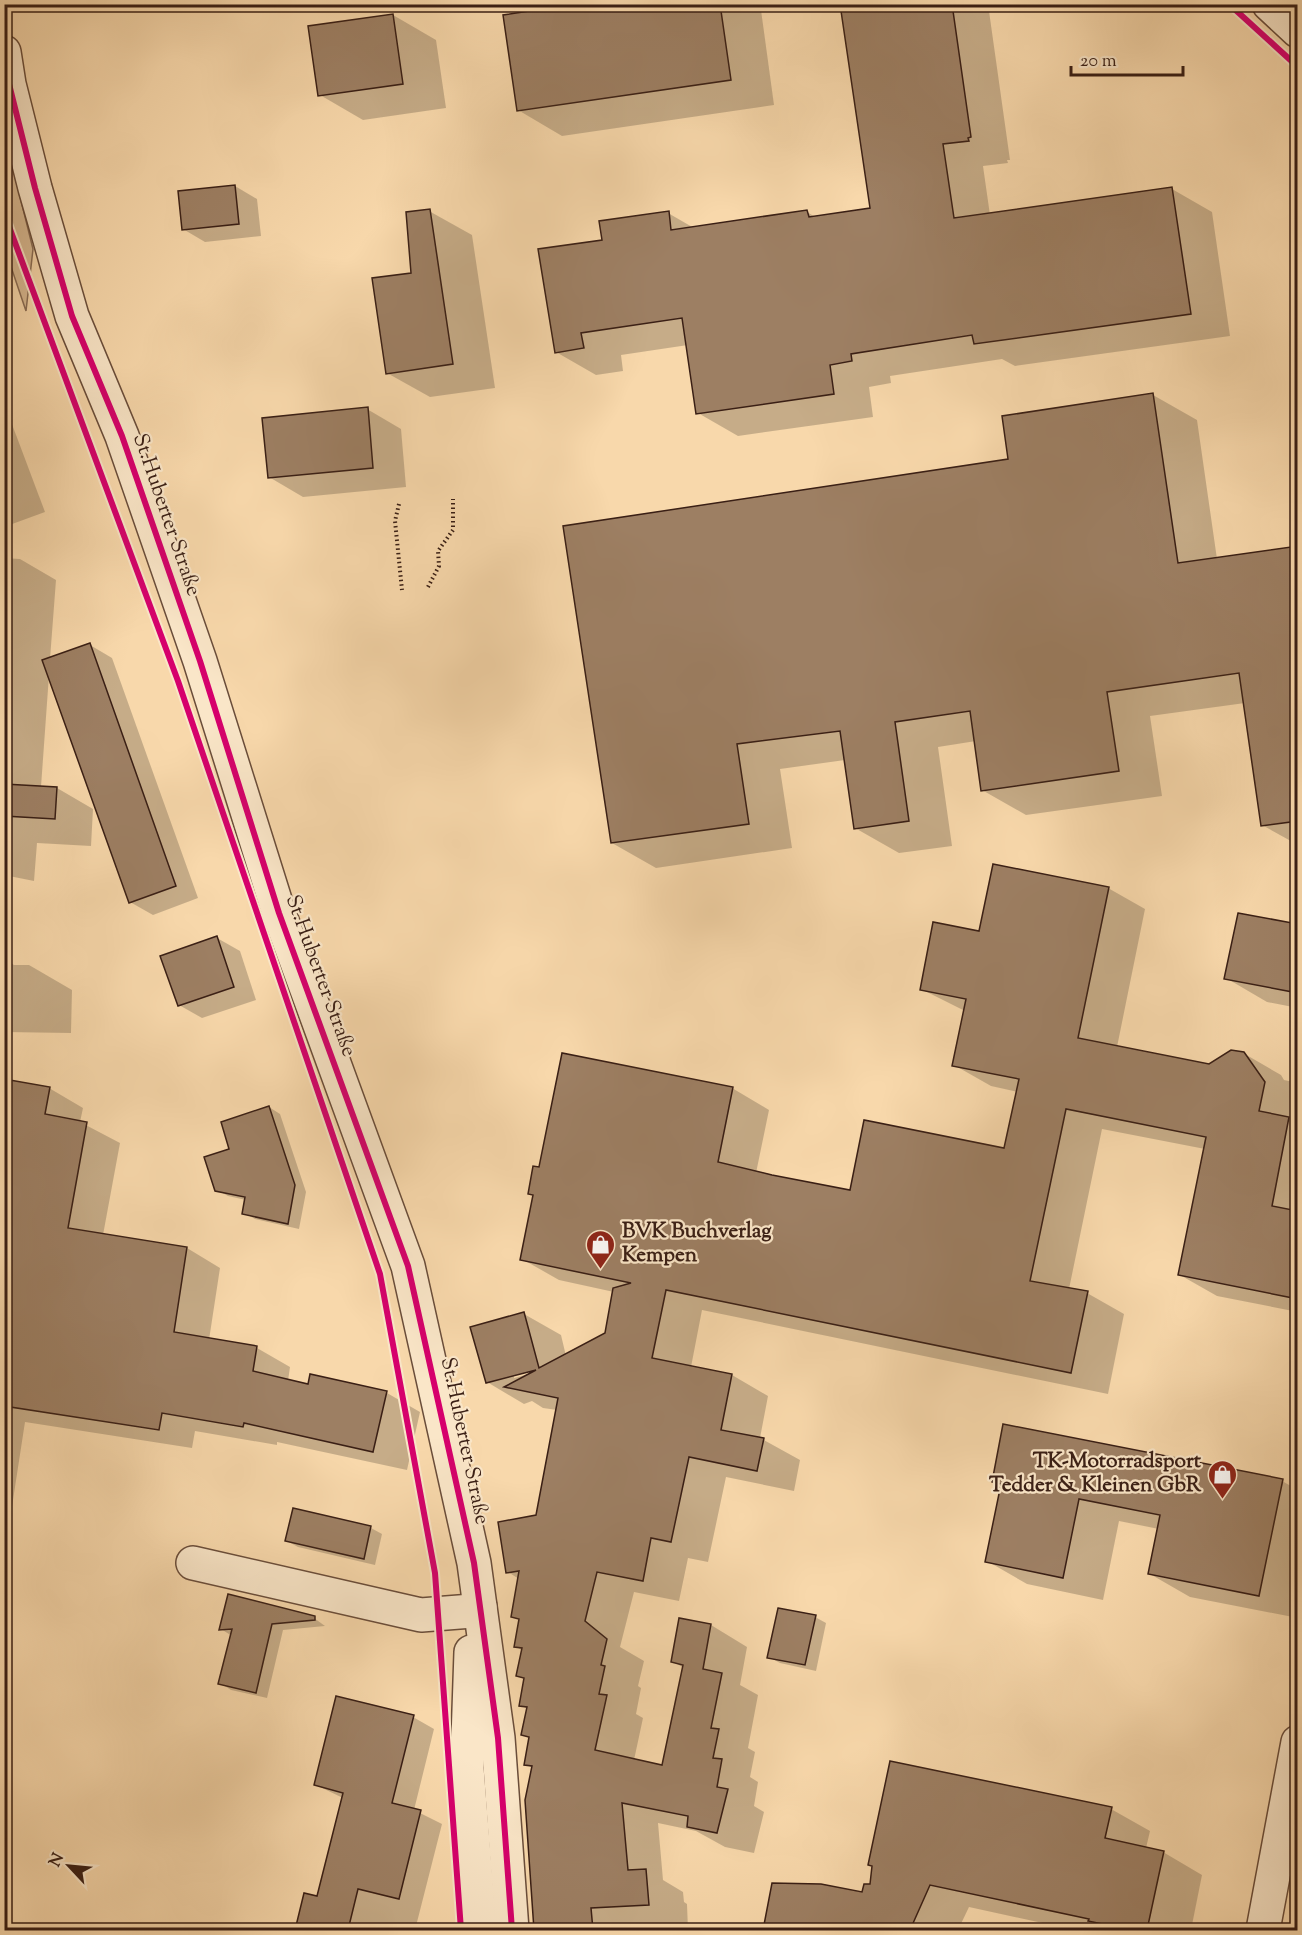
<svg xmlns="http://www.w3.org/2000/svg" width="1302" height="1935" font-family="'Sorts Mill Goudy',serif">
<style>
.green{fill:#d8b992;stroke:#896c54;stroke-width:1.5}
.shadow{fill:#0003;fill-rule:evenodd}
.building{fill:#9d7f63;stroke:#3a1f15;stroke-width:1.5}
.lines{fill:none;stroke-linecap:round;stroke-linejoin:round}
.minor-casing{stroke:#6a4d3a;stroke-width:36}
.path{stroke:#3a1f15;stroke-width:4;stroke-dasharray:1.5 3;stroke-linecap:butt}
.minor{stroke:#fae6c8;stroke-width:33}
.cycleway-casing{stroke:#fae6c8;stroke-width:10}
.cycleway{stroke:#d6006c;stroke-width:6}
.labels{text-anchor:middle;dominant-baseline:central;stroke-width:4.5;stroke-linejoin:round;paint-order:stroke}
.street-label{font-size:21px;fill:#3a1f15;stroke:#fae6c8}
.poi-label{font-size:21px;font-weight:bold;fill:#3a1f15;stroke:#fae6c8;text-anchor:start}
</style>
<rect width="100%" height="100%" fill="#f8d8ab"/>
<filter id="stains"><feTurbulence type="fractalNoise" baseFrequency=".00333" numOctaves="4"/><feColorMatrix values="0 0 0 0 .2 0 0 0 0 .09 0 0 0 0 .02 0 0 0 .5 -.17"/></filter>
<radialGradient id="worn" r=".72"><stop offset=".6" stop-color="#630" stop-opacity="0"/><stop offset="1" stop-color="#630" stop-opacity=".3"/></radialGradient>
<polygon class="green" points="4,132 33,249 26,311 5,249"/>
<g class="shadow">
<polygon points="587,4 750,4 761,10 774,105 562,136 518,110"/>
<polygon points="842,4 988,4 1010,160 1007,160 1008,163 983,166 990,215 1172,189 1212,212 1230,336 1015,366 1002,359 890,376 891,383 869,387 873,417 738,436 698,413 688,345 621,355 623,371 596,375 556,352 604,241 668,213 694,228 807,212 817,218 872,209"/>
<polygon points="393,15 436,40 446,108 363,120 320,95"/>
<polygon points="235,186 257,199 261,236 205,242 183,229"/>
<polygon points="429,211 472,235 495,388 430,397 387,373"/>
<polygon points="1153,395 1197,420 1217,559 1298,547 1298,845 1262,825 1245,703 1150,716 1162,796 1026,815 982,790 976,741 938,747 952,846 899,853 855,828 845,760 780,769 792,848 656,868 612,843 1010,461"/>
<polygon points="4,403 45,512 4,527"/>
<polygon points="367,409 401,429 406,487 303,497 269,477"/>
<polygon points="4,558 20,559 56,580 50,659 90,645 112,658 198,898 153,915 130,902 49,675 41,787 57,788 93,809 91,846 37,843 34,881 4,875"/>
<path d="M1108,888l37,21 -28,138 92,19 34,-13 38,22 3,5 14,3v229l-81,-16 -37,-21 25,-126 -103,-20 -33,160 18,4 37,21 -16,80 -406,-84 -11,57 41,8 36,21 -8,42 40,22 -6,31 -68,-14 -18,85 -20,-4 -9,43 -45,-9 -14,55 24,14 -6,25 3,2 -5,26 7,4 -9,42 29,6 21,-98 -12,-7 39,-36 36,22 -7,38 18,10 -10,53 7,4 -5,25 8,5 -4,24 10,6 -10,41 -29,-6 -29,-16 -38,-8 5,57 20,12 1,10 3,2 1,26h-152l-9,-130 6,-32 -8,-4 5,-25 -7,-5 5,-25 -8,-4 5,-25 -7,-5 5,-24 -8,-5 6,-25 -8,-5 6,-37 -11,-7 29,-56 20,-106 -14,-2 -11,-7 -8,3 -37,-22 37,-68 37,21 5,21 41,-22 7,-42 -55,-12 -37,-21 13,-63 -6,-3 11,-24 192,-81 37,22 -13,63 96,19 153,-42 13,-58 -27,-6 -37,-21 11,-54 -44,-22 59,-56zM543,1367l1,3 -30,8v-4z"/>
<polygon points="1298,926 1298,1008 1267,1002 1226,978"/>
<polygon points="217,938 240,951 256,1000 202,1018 179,1005"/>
<polygon points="4,959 14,965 29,965 72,990 71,1033 4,1032"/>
<polygon points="4,1080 49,1088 83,1108 80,1122 120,1143 103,1235 187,1248 220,1268 209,1340 257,1348 290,1367 288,1381 310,1385 311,1376 387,1393 420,1412 407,1470 277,1442 277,1445 195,1431 192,1448 25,1422 9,1526 4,1525"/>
<polygon points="269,1107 280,1114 306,1192 299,1229 255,1219 244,1213 246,1200 228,1196 217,1190 231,1150"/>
<polygon points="993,1481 1282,1481 1298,1490 1298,1618 1190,1597 1150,1574 1159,1529 1119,1521 1103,1600 1027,1584 987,1561 1002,1486"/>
<polygon points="294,1510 371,1528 382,1534 375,1565 298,1547 287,1541"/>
<polygon points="815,1617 826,1623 816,1671 780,1663 769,1657"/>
<polygon points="314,1618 325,1626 283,1630 267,1698 231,1690 220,1683 232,1636 221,1629"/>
<polygon points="413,1717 434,1729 414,1810 442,1824 415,1930 297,1930 305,1895 318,1898 343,1798 316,1785"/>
<polygon points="1111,1809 1150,1831 1146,1848 1163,1852 1202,1875 1191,1930 1075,1930 969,1907 958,1930 764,1930 773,1884 863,1894"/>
</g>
<g class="building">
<polygon points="576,4 720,4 731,80 517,111 503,15"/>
<polygon points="840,4 952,4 971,137 968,138 969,141 943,144 954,218 1172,187 1191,314 974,344 972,335 851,354 852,361 830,365 834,394 696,414 682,318 581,333 584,348 555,353 538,249 602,240 599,221 669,211 671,230 807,210 809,217 870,208"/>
<polygon points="393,14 403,84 318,96 308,26"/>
<polygon points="235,185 239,224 182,230 178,191"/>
<polygon points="430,209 453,364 386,374 372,278 411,273 406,212"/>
<polygon points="1153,393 1178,563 1298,546 1298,821 1261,826 1239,673 1107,692 1119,771 981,791 970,711 895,722 909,821 854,829 840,731 737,744 749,824 611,843 563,526 1008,459 1002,416"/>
<polygon points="368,407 373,468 268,478 262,418"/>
<polygon points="90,643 176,886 129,903 42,660"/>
<polygon points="4,784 57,787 55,819 4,816"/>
<polygon points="993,864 1109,887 1078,1038 1209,1064 1231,1050 1244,1052 1265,1082 1259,1111 1289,1117 1272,1206 1298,1211 1298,1299 1178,1275 1206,1137 1066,1109 1030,1281 1088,1291 1071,1373 666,1290 652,1358 732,1374 721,1430 764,1438 757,1471 689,1457 671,1542 651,1538 643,1581 597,1572 585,1621 607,1639 601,1665 605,1666 599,1694 607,1695 595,1750 662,1765 683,1665 671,1662 679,1618 711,1624 703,1669 722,1673 711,1728 719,1729 713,1758 722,1759 717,1787 728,1789 717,1833 687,1827 688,1816 622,1803 628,1870 646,1869 649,1905 591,1908 593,1930 534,1930 525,1800 532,1766 524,1765 529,1737 521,1735 527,1707 519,1706 524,1678 516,1676 522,1648 514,1647 519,1619 511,1617 519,1571 506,1573 498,1522 536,1515 558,1398 504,1387 536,1370 486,1383 470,1327 524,1312 539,1368 605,1333 613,1288 631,1283 520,1260 533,1195 528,1194 533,1166 539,1167 562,1053 733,1087 718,1162 772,1175 850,1190 864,1120 1004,1148 1019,1079 952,1066 966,999 920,990 933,922 979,931"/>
<polygon points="1238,913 1298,924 1298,993 1224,979"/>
<polygon points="217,936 234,987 178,1006 160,956"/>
<polygon points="4,1079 50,1087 45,1114 87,1122 68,1228 187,1247 174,1332 257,1346 253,1371 308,1384 310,1374 387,1391 373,1452 244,1423 243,1427 162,1413 159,1430 4,1406"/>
<polygon points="269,1106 295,1185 288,1224 242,1214 245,1197 215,1191 204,1157 229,1149 221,1122"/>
<polygon points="1003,1424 1283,1479 1259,1596 1148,1574 1160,1515 1079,1499 1063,1578 985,1562 1001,1484 992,1482"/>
<polygon points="293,1508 371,1526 364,1559 285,1541"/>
<polygon points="228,1594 315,1616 315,1620 272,1624 256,1693 218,1684 232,1629 219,1630"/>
<polygon points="778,1608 816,1615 805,1665 767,1658"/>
<polygon points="336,1696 414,1715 392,1803 421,1810 399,1899 358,1889 348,1930 295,1930 304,1893 317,1896 343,1793 314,1785"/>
<polygon points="890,1761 1112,1807 1105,1838 1164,1851 1147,1930 1131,1930 1088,1921 1089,1919 930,1885 910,1930 763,1930 772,1883 821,1884 862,1892 864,1884 870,1884 872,1866 868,1865"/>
</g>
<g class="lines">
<defs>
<g id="minor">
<polyline points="1269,4 1298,31"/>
<polyline points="4,52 9,84 35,188 72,316 122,436 200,661 279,913 408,1266 474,1563 498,1738 512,1930"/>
<polyline points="193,1563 421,1615 472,1611 480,1607"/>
<polyline points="471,1652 467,1768 480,1930"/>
<polyline points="1263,1930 1298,1742"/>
</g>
</defs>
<use href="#minor" class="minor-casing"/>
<g class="path">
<polyline points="399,504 395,521 402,590"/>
<polyline points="428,587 439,566 438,551 453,530 453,499"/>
</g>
<use href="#minor" class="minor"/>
<defs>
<g id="cycleway">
<polyline points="1229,4 1298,67"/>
<polyline points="4,52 9,84 35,188 72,316 122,436 200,661 279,913 408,1266 474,1563 498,1738 512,1930"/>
<polyline points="4,213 178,681 380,1274 435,1573 461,1930"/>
</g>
</defs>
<use href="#cycleway" class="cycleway-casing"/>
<use href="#cycleway" class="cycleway"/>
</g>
<defs>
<symbol id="shop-pin" viewBox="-11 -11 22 30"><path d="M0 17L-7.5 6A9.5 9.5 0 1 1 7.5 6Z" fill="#8f2418" stroke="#fae6c8"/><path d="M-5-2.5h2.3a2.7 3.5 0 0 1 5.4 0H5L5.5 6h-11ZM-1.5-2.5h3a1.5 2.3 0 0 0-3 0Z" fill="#fff"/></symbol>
</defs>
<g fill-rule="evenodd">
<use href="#shop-pin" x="584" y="1228" width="33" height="45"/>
<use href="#shop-pin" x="1206" y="1458" width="33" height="45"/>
</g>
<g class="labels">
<g class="street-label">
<text transform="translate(166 515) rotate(71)">St.Huberter Straße</text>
<text transform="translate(320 976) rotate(70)">St.Huberter Straße</text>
<text transform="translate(464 1441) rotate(78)">St.Huberter Straße</text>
</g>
<g class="poi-label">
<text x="622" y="1232">BVK Buchverlag<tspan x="622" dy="24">Kempen</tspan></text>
<text x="1201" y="1462" text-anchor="end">TK-Motorradsport<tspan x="1201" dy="24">Tedder &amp; Kleinen GbR</tspan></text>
</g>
</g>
<rect width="1302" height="1935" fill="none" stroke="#f8d8ab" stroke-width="24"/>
<rect x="6" y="6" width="1290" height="1923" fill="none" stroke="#3a1f15" stroke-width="3"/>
<rect x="12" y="12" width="1278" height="1911" fill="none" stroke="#3a1f15" stroke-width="1.5"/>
<g transform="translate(69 1866) rotate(296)" stroke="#fae6c8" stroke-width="4.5" paint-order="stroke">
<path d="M0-4.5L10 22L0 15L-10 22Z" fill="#3a1f15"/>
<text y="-9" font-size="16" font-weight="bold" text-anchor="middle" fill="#3a1f15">N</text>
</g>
<path d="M1071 66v9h112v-9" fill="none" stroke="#3a1f15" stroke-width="3"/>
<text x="1080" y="66" font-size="18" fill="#3a1f15" stroke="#fae6c8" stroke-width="4.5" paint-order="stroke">20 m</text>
<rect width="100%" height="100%" filter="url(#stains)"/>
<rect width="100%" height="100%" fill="url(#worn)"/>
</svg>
